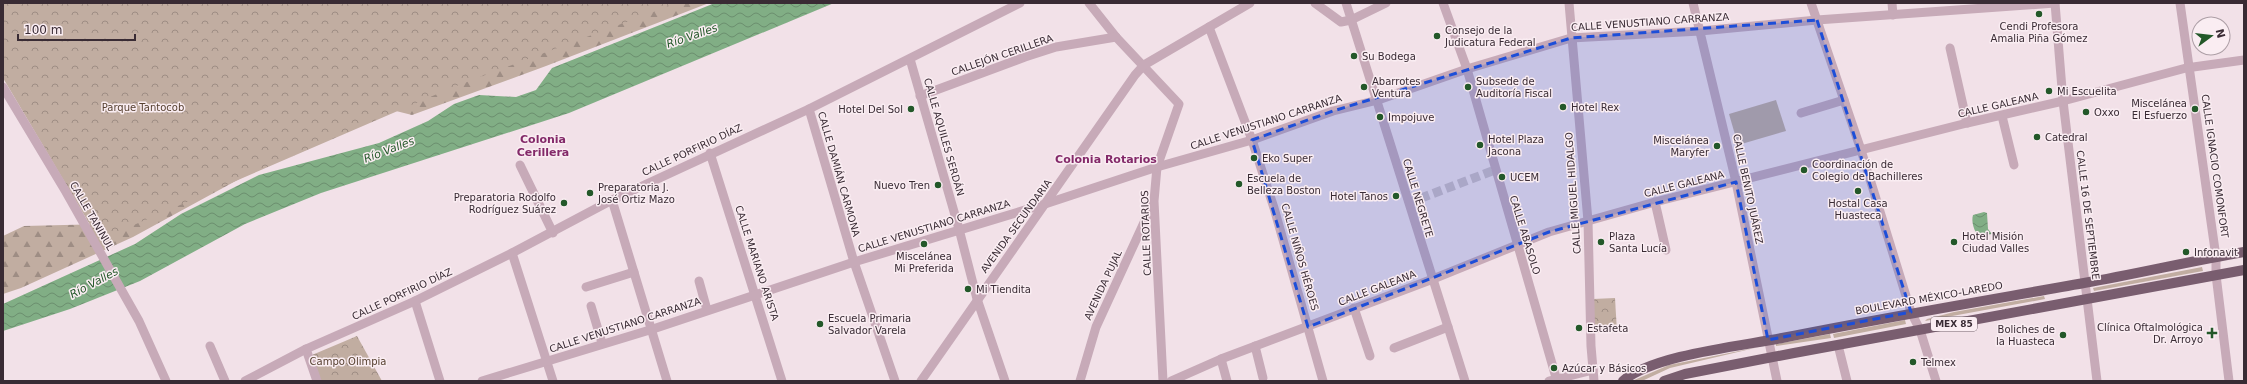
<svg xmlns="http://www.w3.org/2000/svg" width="2247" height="384" font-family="'DejaVu Sans',sans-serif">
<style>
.green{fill:#c1ada1}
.forest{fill:url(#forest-firs)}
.park{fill:url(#park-crowns)}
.water{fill:url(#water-waves)}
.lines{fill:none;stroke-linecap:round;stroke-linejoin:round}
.minor-tunnel{stroke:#cdbdc4;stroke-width:9;stroke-dasharray:9 4.5;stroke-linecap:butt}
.minor{stroke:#c7aab8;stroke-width:9}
.major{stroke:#795d6f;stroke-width:10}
.marked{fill:#1d4ed8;fill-opacity:0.2;stroke:#1d4ed8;stroke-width:3;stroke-dasharray:8 5;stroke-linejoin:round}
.poi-dot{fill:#235829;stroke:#faedf2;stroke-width:1.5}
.labels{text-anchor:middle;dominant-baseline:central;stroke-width:3;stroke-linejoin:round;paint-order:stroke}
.shield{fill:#faedf2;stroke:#73656d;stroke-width:1}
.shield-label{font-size:9px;font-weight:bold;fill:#392b34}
.street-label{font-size:10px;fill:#392b34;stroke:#faedf2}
.poi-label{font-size:10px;fill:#392b34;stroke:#faedf2;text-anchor:start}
.park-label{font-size:10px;fill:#564030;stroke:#faedf2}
.water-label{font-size:11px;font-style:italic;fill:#235829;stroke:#faedf2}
.neighbourhood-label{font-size:11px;font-weight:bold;fill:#832969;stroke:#faedf2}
</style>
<defs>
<pattern id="forest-firs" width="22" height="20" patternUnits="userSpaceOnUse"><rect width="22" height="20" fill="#c1ada1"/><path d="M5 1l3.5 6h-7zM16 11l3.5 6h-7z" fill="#9e8d84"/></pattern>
<pattern id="park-crowns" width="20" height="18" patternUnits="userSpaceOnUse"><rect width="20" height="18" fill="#c1ada1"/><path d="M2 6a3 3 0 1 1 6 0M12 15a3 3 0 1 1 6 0" fill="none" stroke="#9e8d84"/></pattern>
<pattern id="water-waves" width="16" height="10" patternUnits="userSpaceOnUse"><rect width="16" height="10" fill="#81ae85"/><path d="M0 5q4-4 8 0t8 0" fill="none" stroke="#6b8e6e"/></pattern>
</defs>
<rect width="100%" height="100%" fill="#f2e1e8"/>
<g class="green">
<polygon points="1776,100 1786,131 1738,145 1729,114"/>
<polygon points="2202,267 2203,271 2094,291 2093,288"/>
<polygon points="2044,296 2045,299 1925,321 1927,319 1954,312"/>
<polygon points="1905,320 1906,324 1834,338 1833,334"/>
<polygon points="1830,334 1831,338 1776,346 1776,344"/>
<polygon points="1759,347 1670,368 1642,381 1632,381 1669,365"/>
</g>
<polygon class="forest" points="620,3 709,3 546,66 412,115 392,110 254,171 133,237 21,288 3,294 3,236 24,226 105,224"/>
<g class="park">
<polygon points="3,3 677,3 451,88 99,240 3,78"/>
<polygon points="1615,298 1617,332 1594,333 1593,299"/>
<polygon points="357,336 382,381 321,381 312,355"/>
</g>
<g class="water">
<polygon points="715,3 834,3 569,113 321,193 245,224 140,281 70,309 3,331 3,304 135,244 181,214 259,175 379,143 428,121 454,104 479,95 516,97 536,90 552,68"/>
<path d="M1984,212l3,1 1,16 4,5 -13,2c-5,-4 -8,-15 -6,-21z"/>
</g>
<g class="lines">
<polyline class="minor-tunnel" points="1408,203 1495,170"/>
<g class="minor">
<polyline points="1089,3 1116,37 1179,104 1157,167 1154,201 1163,381"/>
<polyline points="1315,3 1341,22 1351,20 1386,3"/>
<polyline points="1346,3 1465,381"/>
<polyline points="1443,3 1467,69 1557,381"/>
<polyline points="1569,3 1588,221 1591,346 1594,381"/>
<polyline points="1693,3 1736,182 1777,381"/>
<polyline points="1811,3 1861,150 1911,312 1920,330 1936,381"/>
<polyline points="1892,3 1893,15"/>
<polyline points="2055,3 2063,101 2097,381"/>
<polyline points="2180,3 2216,257 2216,275 2229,381"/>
<polyline points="1209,27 1252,140 1274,208 1323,381"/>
<polyline points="1950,48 1967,123"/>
<polyline points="910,59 959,229 977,299 1005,381"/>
<polyline points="3,87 66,192 139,321 166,381"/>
<polyline points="920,96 1025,57 1056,47 1116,37"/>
<polyline points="809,109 854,262 895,381"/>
<polyline points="1801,113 1844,100"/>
<polyline points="2002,116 2014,165"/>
<polyline points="710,153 782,381"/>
<polyline points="520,165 553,233"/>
<polyline points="612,200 667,381"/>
<polyline points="1655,202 1666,250"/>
<polyline points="512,253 553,381"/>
<polyline points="699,281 707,310"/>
<polyline points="586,287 634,272"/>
<polyline points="415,301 440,381"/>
<polyline points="591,306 602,343"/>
<polyline points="1354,308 1370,356"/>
<polyline points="1838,345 1847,381"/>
<polyline points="210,346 225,381"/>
<polyline points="1255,346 1263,378"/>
<polyline points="1394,348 1448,327"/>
<polyline points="306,349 317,381"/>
<polyline points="1221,359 1227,381"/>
<polyline points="245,381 306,349 415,301 512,253 612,200 809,109 1020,3"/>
<polyline points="482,381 653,329 854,262 1045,204 1157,167 1252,140 1333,111 1378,100 1467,69 1571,38 1700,31 1817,20 2055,3"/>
<polyline points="921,381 1135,75 1144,65 1250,3"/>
<polyline points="1080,381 1096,327 1153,203"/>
<polyline points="1171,381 1221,359 1433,279 1549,232 1655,202 1967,123 2063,101 2186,68 2244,60"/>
<polyline points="1549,381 1593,370"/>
</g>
<g class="major">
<path d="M1623,381c30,-26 118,-35 159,-43 100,-20 201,-37 302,-55 53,-9 106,-22 160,-31"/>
<polyline points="1664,381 1685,374 1794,353 2244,270"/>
</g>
</g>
<path class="marked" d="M1817,20l94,292 -143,28 -32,-158 -187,50 -241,95 -56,-187 81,-29 238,-73z"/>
<g class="poi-dot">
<circle cx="2039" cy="14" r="4"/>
<circle cx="1437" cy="36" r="4"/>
<circle cx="1354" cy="56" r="4"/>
<circle cx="1364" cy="87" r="4"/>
<circle cx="1468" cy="87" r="4"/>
<circle cx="2049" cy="91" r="4"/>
<circle cx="1563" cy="107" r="4"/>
<circle cx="911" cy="109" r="4"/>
<circle cx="2195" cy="109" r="4"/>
<circle cx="2086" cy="112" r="4"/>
<circle cx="1380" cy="117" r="4"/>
<circle cx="2037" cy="137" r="4"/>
<circle cx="1480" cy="145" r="4"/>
<circle cx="1717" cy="146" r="4"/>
<circle cx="1254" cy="158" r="4"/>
<circle cx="1804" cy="170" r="4"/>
<circle cx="1502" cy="177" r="4"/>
<circle cx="1239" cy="184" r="4"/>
<circle cx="938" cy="185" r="4"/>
<circle cx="1858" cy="191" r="4"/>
<circle cx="590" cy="193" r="4"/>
<circle cx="1396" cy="196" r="4"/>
<circle cx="564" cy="203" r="4"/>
<circle cx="1601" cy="242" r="4"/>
<circle cx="1954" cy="242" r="4"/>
<circle cx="924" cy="244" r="4"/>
<circle cx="2186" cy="252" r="4"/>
<circle cx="968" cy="289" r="4"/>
<circle cx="820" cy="324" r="4"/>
<circle cx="1579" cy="328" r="4"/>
<path d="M2210 327h4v4h4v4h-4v4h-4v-4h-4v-4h4z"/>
<circle cx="2063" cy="335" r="4"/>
<circle cx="1913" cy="362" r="4"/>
<circle cx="1554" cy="368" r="4"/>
</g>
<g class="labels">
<rect class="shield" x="1931" y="317" width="46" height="14" rx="3"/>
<g class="shield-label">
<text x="1954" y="324">MEX 85</text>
</g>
<g class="street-label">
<text transform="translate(1650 22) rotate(-4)">CALLE VENUSTIANO CARRANZA</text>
<text transform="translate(1002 55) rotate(-19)">CALLEJÓN CERILLERA</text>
<text transform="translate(1998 105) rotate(-13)">CALLE GALEANA</text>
<text transform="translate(1266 122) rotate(-18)">CALLE VENUSTIANO CARRANZA</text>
<text transform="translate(944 137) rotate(74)">CALLE AQUILES SERDÁN</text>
<text transform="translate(692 150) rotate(-25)">CALLE PORFIRIO DÍAZ</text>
<text transform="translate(2215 166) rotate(82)">CALLE IGNACIO COMONFORT</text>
<text transform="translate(839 174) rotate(74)">CALLE DAMIÁN CARMONA</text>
<text transform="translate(1684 184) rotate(-14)">CALLE GALEANA</text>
<text transform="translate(1748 189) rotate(78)">CALLE BENITO JUÁREZ</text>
<text transform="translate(1573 193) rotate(-94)">CALLE MIGUEL HIDALGO</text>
<text transform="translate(1418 198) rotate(73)">CALLE NEGRETE</text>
<text transform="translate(2088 215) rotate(83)">CALLE 16 DE SEPTIEMBRE</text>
<text transform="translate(92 216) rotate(60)">CALLE TANINUL</text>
<text transform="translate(934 226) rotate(-17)">CALLE VENUSTIANO CARRANZA</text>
<text transform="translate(1016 226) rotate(-54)">AVENIDA SECUNDARIA</text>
<text transform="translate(1146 233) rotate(-92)">CALLE ROTARIOS</text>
<text transform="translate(1525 235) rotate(73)">CALLE ABASOLO</text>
<text transform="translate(1300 257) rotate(74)">CALLE NIÑOS HÉROES</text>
<text transform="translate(757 263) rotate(72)">CALLE MARIANO ARISTA</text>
<text transform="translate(1103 285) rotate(-65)">AVENIDA PUJAL</text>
<text transform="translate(1377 288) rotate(-21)">CALLE GALEANA</text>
<text transform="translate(402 294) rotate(-25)">CALLE PORFIRIO DÍAZ</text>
<text transform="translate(1929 298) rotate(-10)">BOULEVARD MÉXICO-LAREDO</text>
<text transform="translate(625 325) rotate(-18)">CALLE VENUSTIANO CARRANZA</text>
</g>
<g class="poi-label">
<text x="2039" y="26" text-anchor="middle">Cendi Profesora<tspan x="2039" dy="12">Amalia Piña Gómez</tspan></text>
<text x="1445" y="30">Consejo de la<tspan x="1445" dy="12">Judicatura Federal</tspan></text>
<text x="1362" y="56">Su Bodega</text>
<text x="1372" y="81">Abarrotes<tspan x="1372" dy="12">Ventura</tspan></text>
<text x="1476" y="81">Subsede de<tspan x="1476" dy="12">Auditoría Fiscal</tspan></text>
<text x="2057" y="91">Mi Escuelita</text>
<text x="2187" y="103" text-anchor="end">Miscelánea<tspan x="2187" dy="12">El Esfuerzo</tspan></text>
<text x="1571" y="107">Hotel Rex</text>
<text x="903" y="109" text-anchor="end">Hotel Del Sol</text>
<text x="2094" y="112">Oxxo</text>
<text x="1388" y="117">Impojuve</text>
<text x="2045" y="137">Catedral</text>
<text x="1488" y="139">Hotel Plaza<tspan x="1488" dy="12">Jacona</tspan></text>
<text x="1709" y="140" text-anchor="end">Miscelánea<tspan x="1709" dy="12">Maryfer</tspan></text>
<text x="1262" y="158">Eko Super</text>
<text x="1812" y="164">Coordinación de<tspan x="1812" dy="12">Colegio de Bachilleres</tspan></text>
<text x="1510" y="177">UCEM</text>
<text x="1247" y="178">Escuela de<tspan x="1247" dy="12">Belleza Boston</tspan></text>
<text x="930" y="185" text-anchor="end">Nuevo Tren</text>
<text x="598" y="187">Preparatoria J.<tspan x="598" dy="12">José Ortiz Mazo</tspan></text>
<text x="1388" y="196" text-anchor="end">Hotel Tanos</text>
<text x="556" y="197" text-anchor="end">Preparatoria Rodolfo<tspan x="556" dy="12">Rodríguez Suárez</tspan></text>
<text x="1858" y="203" text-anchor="middle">Hostal Casa<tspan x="1858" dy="12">Huasteca</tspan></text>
<text x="1609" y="236">Plaza<tspan x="1609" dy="12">Santa Lucía</tspan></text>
<text x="1962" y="236">Hotel Misión<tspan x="1962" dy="12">Ciudad Valles</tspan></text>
<text x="2194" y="252">Infonavit</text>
<text x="924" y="256" text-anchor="middle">Miscelánea<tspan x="924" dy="12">Mi Preferida</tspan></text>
<text x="976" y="289">Mi Tiendita</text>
<text x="828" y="318">Escuela Primaria<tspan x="828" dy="12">Salvador Varela</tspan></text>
<text x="2203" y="327" text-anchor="end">Clínica Oftalmológica<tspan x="2203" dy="12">Dr. Arroyo</tspan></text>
<text x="1587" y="328">Estafeta</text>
<text x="2055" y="329" text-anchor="end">Boliches de<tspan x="2055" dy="12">la Huasteca</tspan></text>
<text x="1921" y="362">Telmex</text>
<text x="1562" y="368">Azúcar y Básicos</text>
</g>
<g class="park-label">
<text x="143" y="107">Parque Tantocob</text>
<text x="348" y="361">Campo Olimpia</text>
</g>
<g class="water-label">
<text transform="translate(692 36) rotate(-19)">Río Valles</text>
<text transform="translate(389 150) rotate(-21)">Río Valles</text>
<text transform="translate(94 283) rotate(-28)">Río Valles</text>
</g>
<g class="neighbourhood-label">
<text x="543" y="139">Colonia<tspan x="543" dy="13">Cerillera</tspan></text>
<text x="1106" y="159">Colonia Rotarios</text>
</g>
</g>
<rect width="2247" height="384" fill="none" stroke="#392b34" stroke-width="8"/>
<g transform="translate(2211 36) rotate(75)"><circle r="19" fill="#faedf2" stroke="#ad9fa6"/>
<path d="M0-3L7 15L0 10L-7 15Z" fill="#235829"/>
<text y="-6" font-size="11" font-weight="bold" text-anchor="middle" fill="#392b34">N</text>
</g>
<path d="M18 34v6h117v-6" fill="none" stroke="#392b34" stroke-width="2"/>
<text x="24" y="34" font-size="12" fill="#392b34" stroke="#faedf2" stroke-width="3" paint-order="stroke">100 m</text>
</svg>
